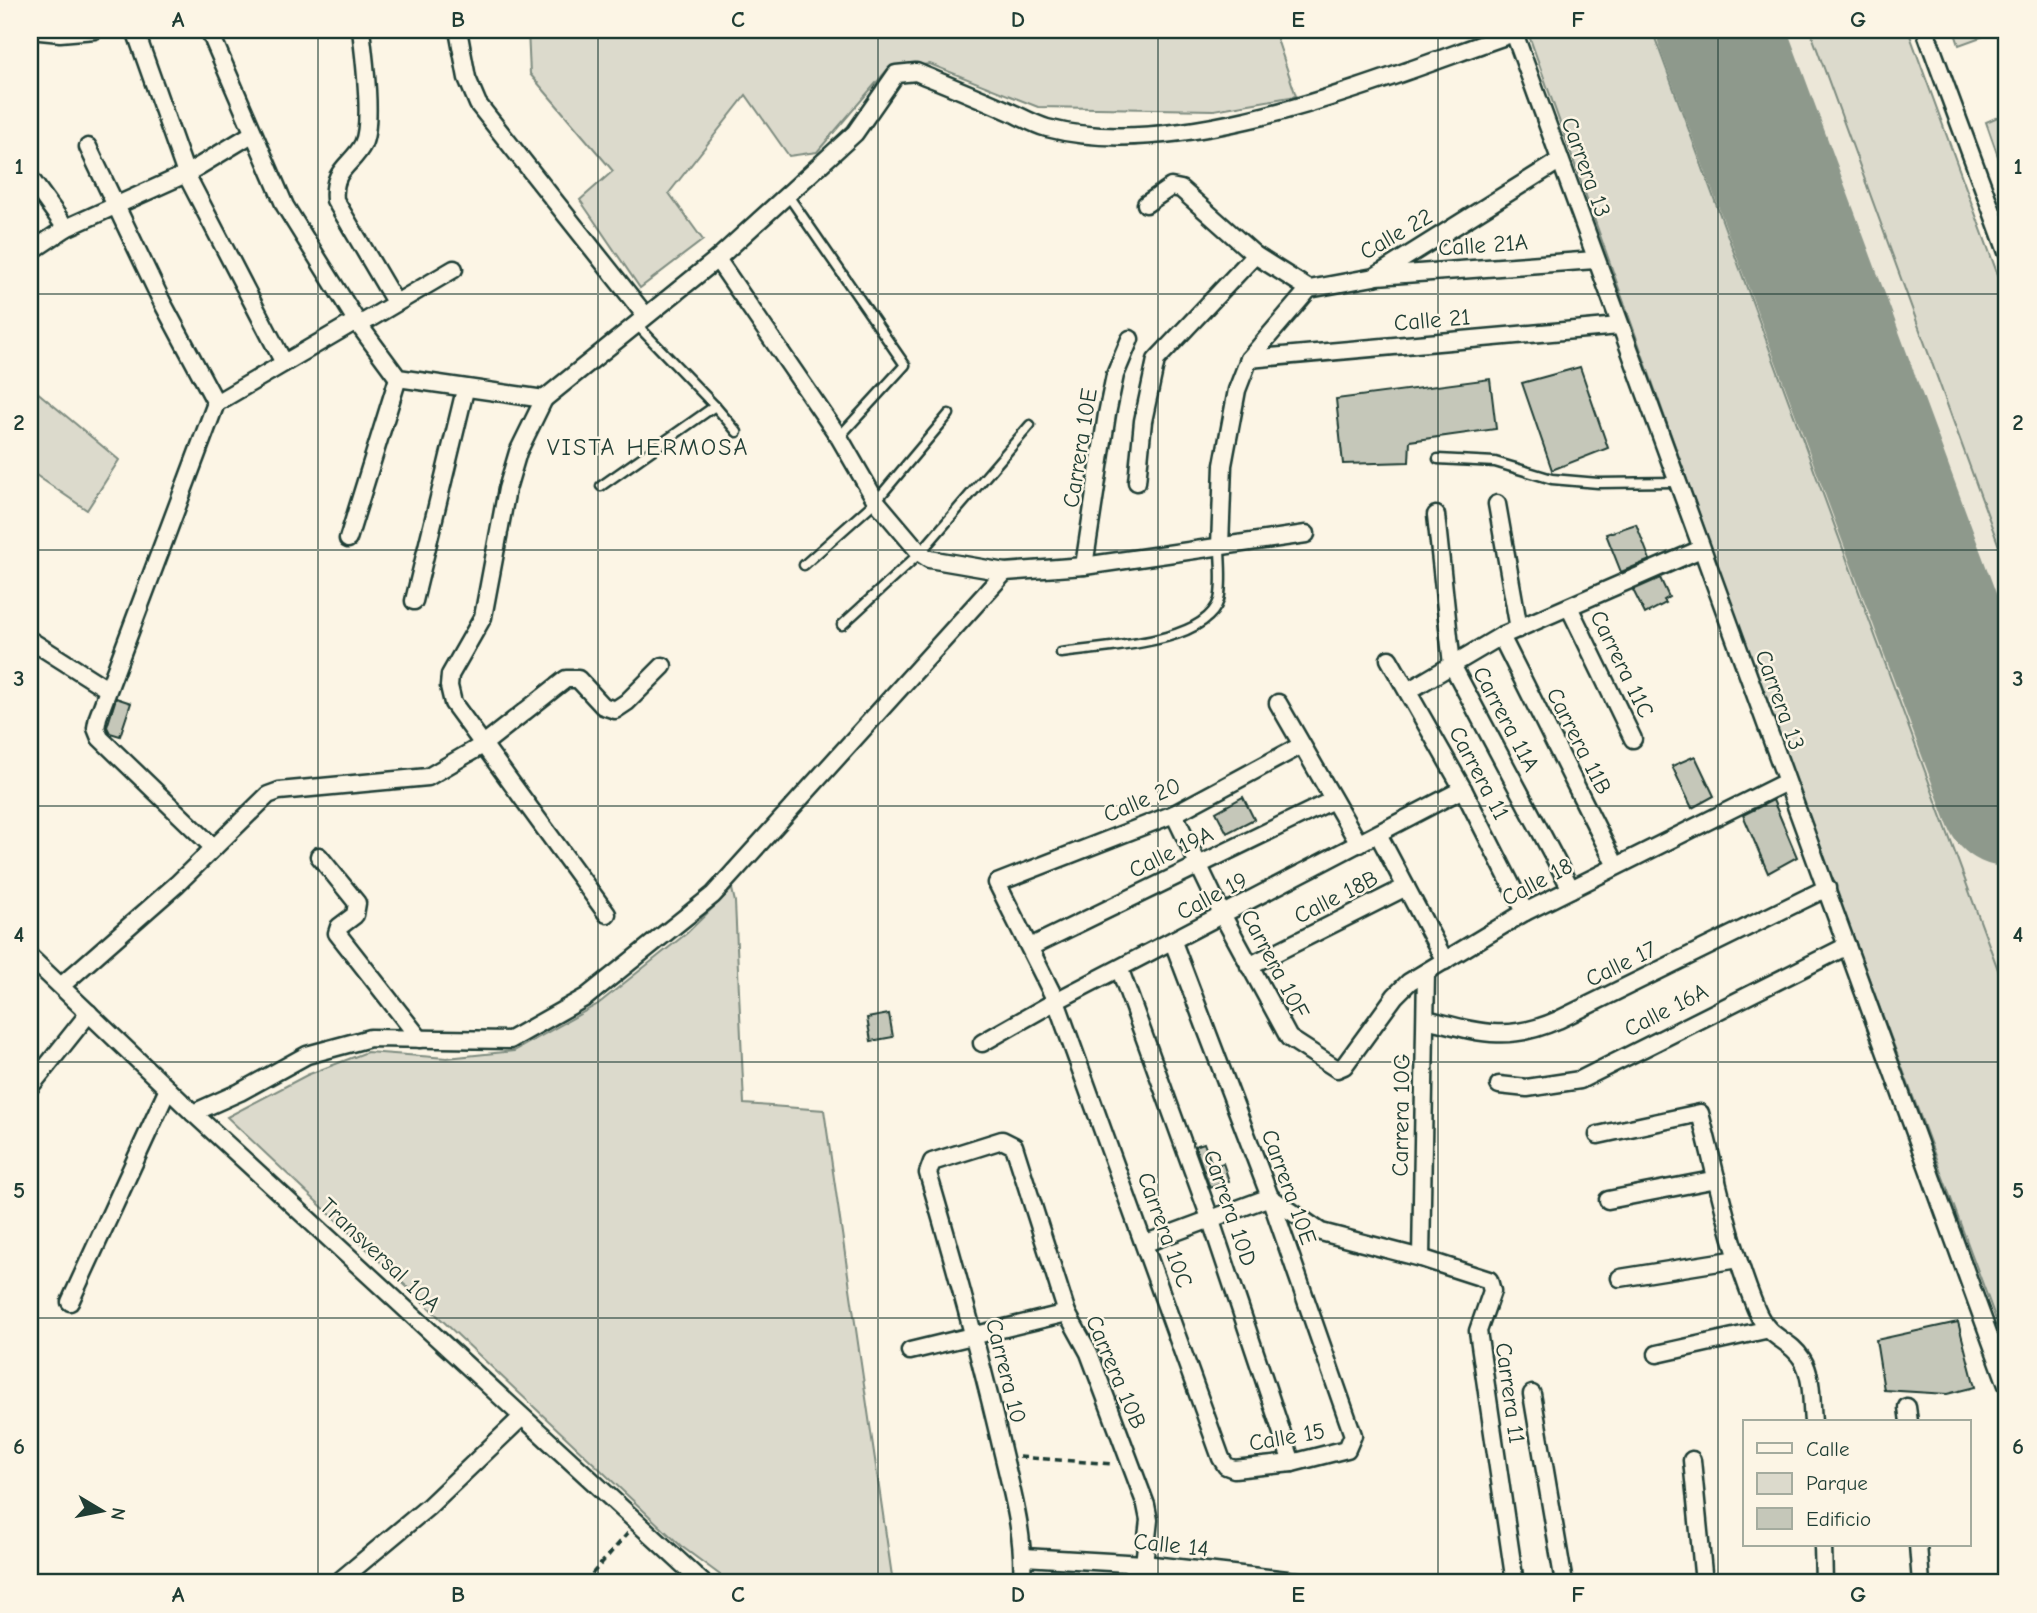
<svg xmlns="http://www.w3.org/2000/svg" width="2037" height="1613" font-family="'Comic Neue',sans-serif">
<style>
.built{fill:#ece7d8}
.green{fill:#dcdacc;stroke:#7e8c80;stroke-width:2}
.lines{fill:none;stroke-linecap:round;stroke-linejoin:round}
.runway{stroke:#8e998c;stroke-width:126}
.building{fill:#c5c7b9;stroke:#1f3d34;stroke-width:2}
.service-casing{stroke:#1f3d34;stroke-width:13}
.minor-casing{stroke:#1f3d34;stroke-width:21}
.path{stroke:#1f3d34;stroke-width:3.5;stroke-dasharray:7 5;stroke-linecap:butt}
.service{stroke:#fcf5e5;stroke-width:8}
.minor{stroke:#fcf5e5;stroke-width:16}
.grid{fill:none;stroke:#1f3d34;stroke-width:2;stroke-opacity:0.55}
.labels{text-anchor:middle;dominant-baseline:central;stroke-width:5;stroke-linejoin:round;paint-order:stroke}
.street-label{font-size:23px;fill:#1f3d34;stroke:#fcf5e5}
.neighbourhood-label{font-size:24px;letter-spacing:2px;fill:#1f3d34;stroke:#fcf5e5}
.neatline{fill:none;stroke:#1f3d34;stroke-width:2.5}
.grid-label{font-size:23px;text-anchor:middle;font-weight:bold;fill:#1f3d34}
</style>
<rect width="100%" height="100%" fill="#fcf5e5"/>
<filter id="ink" filterUnits="userSpaceOnUse"><feTurbulence type="fractalNoise" baseFrequency=".0143" numOctaves="2"/><feDisplacementMap in="SourceGraphic" scale="14" xChannelSelector="R" yChannelSelector="G"/><feConvolveMatrix kernelMatrix="1 2 1 2 8 2 1 2 1" color-interpolation-filters="sRGB"/></filter>
<g filter="url(#ink)">
<polygon class="built" points="1527,30 1908,30 2007,300 2007,1349 1771,716"/>
<g class="green">
<polygon points="528,30 1274,30 1296,96 1214,110 1038,107 930,64 888,69 817,152 789,156 746,95 669,193 703,240 640,288 580,200 613,171 530,74"/>
<polygon points="1527,30 1652,30 2007,994 2007,1349 1771,716"/>
<polygon points="1810,30 1908,30 2007,300 2007,568"/>
<polygon points="1954,30 2000,30 1959,45"/>
<polygon points="2007,113 2007,182 1986,122"/>
<polygon points="30,386 119,460 87,510 30,471"/>
<polygon points="732,889 735,902 744,1104 824,1110 893,1583 731,1583 681,1546 227,1117 307,1075 367,1052 447,1058 514,1051 598,1004 687,933"/>
</g>
<g class="lines">
<polyline class="runway" points="1720,30 2007,804"/>
</g>
<g class="building">
<polygon points="1580,367 1608,448 1552,470 1522,383"/>
<polygon points="1490,379 1496,429 1410,441 1409,462 1343,464 1336,399"/>
<polygon points="1636,524 1650,560 1621,572 1606,534"/>
<polygon points="1660,578 1669,597 1664,600 1666,603 1645,614 1633,590"/>
<polygon points="116,698 131,703 120,736 110,733 107,727"/>
<polygon points="1695,756 1714,796 1692,808 1672,766"/>
<polygon points="1243,797 1254,819 1227,833 1216,812"/>
<polygon points="1773,800 1797,857 1768,873 1743,815"/>
<polygon points="889,1014 893,1037 871,1041 867,1018"/>
<polygon points="1204,1143 1213,1167 1223,1163 1229,1181 1210,1188 1195,1146"/>
<polygon points="1958,1322 1975,1387 1947,1394 1884,1390 1876,1340"/>
</g>
<g class="lines">
<defs>
<g id="service">
<polyline points="787,194 905,365 839,437"/>
<polyline points="637,325 715,406 737,432"/>
<polyline points="1438,459 1495,462 1552,479 1598,483 1676,482"/>
<polyline points="601,486 715,406"/>
<polyline points="804,565 876,501 949,414"/>
<polyline points="842,625 920,553 1030,425"/>
<path d="M1061,653c39,-6 144,-8 158,-53 4,-16 1,-37 1,-54"/>
</g>
<g id="minor">
<polyline points="30,30 60,33 95,30"/>
<polyline points="135,30 186,174 284,363"/>
<path d="M209,30l76,176 74,119 39,53 146,21 173,-140 138,-126 41,-59 20,-2c29,12 59,24 88,37 14,6 29,15 43,19 137,36 336,-50 467,-95"/>
<path d="M361,30c3,24 12,93 2,114 -11,22 -31,24 -28,56l60,102"/>
<polyline points="458,30 467,78 478,104 645,315"/>
<polyline points="1513,30 2007,1385"/>
<polyline points="1925,30 2007,252"/>
<polyline points="88,147 162,302 216,403"/>
<polyline points="30,178 66,228"/>
<polyline points="1146,204 1171,187 1181,189 1255,255 1309,289"/>
<polyline points="30,252 66,228 186,174 252,134"/>
<polyline points="717,259 839,437 876,501 920,553 929,559 1005,572 1084,566 1306,534"/>
<polyline points="1377,276 1595,260"/>
<polyline points="359,325 454,269"/>
<polyline points="1249,359 1619,326"/>
<polyline points="544,399 518,452 507,489 483,617 450,675 449,686 453,703 607,914"/>
<polyline points="1137,482 1143,421 1156,360 1255,255"/>
<polyline points="1497,504 1519,629"/>
<polyline points="1436,515 1452,665 1571,889"/>
<polyline points="348,539 398,378"/>
<polyline points="1220,546 1223,465 1237,390 1249,359 1309,289 1374,277 1559,161"/>
<polyline points="1084,566 1107,414 1115,375 1130,339"/>
<polyline points="414,601 465,390"/>
<polyline points="1570,609 1633,739"/>
<polyline points="1501,636 1616,866"/>
<polyline points="30,640 107,689"/>
<polyline points="1389,659 1463,789 1525,912"/>
<polyline points="1408,691 1501,636 1701,549"/>
<polyline points="1278,703 1359,844"/>
<polyline points="1174,814 1223,916 1289,1038 1337,1069 1344,1066 1395,996 1409,982 1525,912 1786,782"/>
<polyline points="1378,834 1445,961"/>
<polyline points="214,848 100,738 96,728 98,717 216,403 356,321"/>
<polyline points="319,856 357,903 355,915 339,927 337,933 420,1039"/>
<polyline points="1173,942 1270,1197 1353,1435 1347,1449 1292,1463 1234,1469 1226,1466 1221,1458 1056,1001 997,883 1174,814 1300,746"/>
<polyline points="1030,947 1333,800"/>
<polyline points="30,957 193,1113 703,1583"/>
<polyline points="1249,966 1406,887"/>
<polyline points="1120,970 1210,1218 1292,1463"/>
<polyline points="61,986 177,884 268,795 279,791 428,777 481,746 566,679 578,679 603,706 615,710 627,702 663,666"/>
<path d="M1426,1019c52,13 80,24 132,1l269,-132"/>
<polyline points="982,1043 1056,1001 1463,789"/>
<polyline points="1499,1085 1527,1088 1580,1080 1847,946"/>
<polyline points="30,1087 89,1013"/>
<polyline points="193,1113 240,1092 307,1055 370,1038 510,1040 586,997 713,895 1005,572"/>
<path d="M1598,1135l102,-22c17,65 30,133 56,196 13,32 32,28 46,50 11,17 9,44 11,63"/>
<polyline points="1608,1200 1717,1179"/>
<polyline points="1146,1243 1270,1197 1321,1232 1421,1258 1489,1280 1492,1291 1478,1331 1515,1583"/>
<polyline points="1421,1258 1426,972"/>
<polyline points="1620,1278 1738,1259"/>
<polyline points="70,1302 168,1089"/>
<polyline points="910,1351 1067,1313 1089,1353 1146,1505 1149,1520 1144,1564"/>
<polyline points="1657,1354 1765,1330"/>
<polyline points="1532,1394 1564,1583"/>
<polyline points="1907,1407 1909,1422"/>
<polyline points="1692,1460 1704,1583"/>
<polyline points="1823,1545 1824,1583"/>
<polyline points="1918,1545 1921,1583"/>
<polyline points="1024,1557 1144,1564 1314,1583"/>
<polyline points="337,1583 428,1507 522,1417"/>
<path d="M1022,1583c3,-50 -11,-94 -22,-142 -21,-90 -46,-179 -72,-268l4,-11 70,-22 12,6 53,167"/>
</g>
</defs>
<use href="#service" class="service-casing"/>
<use href="#minor" class="minor-casing"/>
<g class="path">
<polyline points="1019,1457 1113,1464"/>
<polyline points="584,1583 628,1533"/>
</g>
<use href="#service" class="service"/>
<use href="#minor" class="minor"/>
</g>
</g>
<path class="grid" d="M318,30v1553M598,30v1553M878,30v1553M1158,30v1553M1438,30v1553M1718,30v1553M30,294h1977M30,550h1977M30,806h1977M30,1062h1977M30,1318h1977"/>
<g class="labels">
<g class="street-label">
<text transform="translate(1586 167) rotate(70)">Carrera 13</text>
<text transform="translate(1396 234) rotate(-30)">Calle 22</text>
<text transform="translate(1483 245) rotate(-4)">Calle 21A</text>
<text transform="translate(1432 320) rotate(-5)">Calle 21</text>
<text transform="translate(1080 448) rotate(-81)">Carrera 10E</text>
<text transform="translate(1622 664) rotate(64)">Carrera 11C</text>
<text transform="translate(1780 700) rotate(70)">Carrera 13</text>
<text transform="translate(1506 719) rotate(62)">Carrera 11A</text>
<text transform="translate(1579 741) rotate(63)">Carrera 11B</text>
<text transform="translate(1479 773) rotate(62)">Carrera 11</text>
<text transform="translate(1142 800) rotate(-23)">Calle 20</text>
<text transform="translate(1171 852) rotate(-26)">Calle 19A</text>
<text transform="translate(1537 882) rotate(-28)">Calle 18</text>
<text transform="translate(1212 896) rotate(-28)">Calle 19</text>
<text transform="translate(1336 897) rotate(-27)">Calle 18B</text>
<text transform="translate(1275 964) rotate(62)">Carrera 10F</text>
<text transform="translate(1621 964) rotate(-26)">Calle 17</text>
<text transform="translate(1666 1010) rotate(-27)">Calle 16A</text>
<text transform="translate(1401 1115) rotate(-89)">Carrera 10G</text>
<text transform="translate(1289 1187) rotate(70)">Carrera 10E</text>
<text transform="translate(1230 1208) rotate(71)">Carrera 10D</text>
<text transform="translate(1165 1230) rotate(70)">Carrera 10C</text>
<text transform="translate(380 1255) rotate(43)">Transversal 10A</text>
<text transform="translate(1006 1371) rotate(76)">Carrera 10</text>
<text transform="translate(1116 1372) rotate(67)">Carrera 10B</text>
<text transform="translate(1510 1393) rotate(82)">Carrera 11</text>
<text transform="translate(1287 1437) rotate(-10)">Calle 15</text>
<text transform="translate(1171 1545) rotate(6)">Calle 14</text>
</g>
<g class="neighbourhood-label">
<text x="648" y="447">VISTA HERMOSA</text>
</g>
</g>
<rect width="2037" height="1613" fill="none" stroke="#fcf5e5" stroke-width="77"/>
<rect x="1743" y="1420" width="228" height="126" fill="#fcf5e5" stroke="#a4ab9e" stroke-width="2"/>
<rect x="1757" y="1443" width="35" height="10" fill="#fcf5e5" stroke="#a4ab9e" stroke-width="2"/>
<text x="1806" y="1456" font-size="21" fill="#1f3d34">Calle</text>
<rect x="1757" y="1473" width="35" height="21" fill="#dcdacc" stroke="#a4ab9e" stroke-width="2"/>
<text x="1806" y="1490" font-size="21" fill="#1f3d34">Parque</text>
<rect x="1757" y="1508" width="35" height="21" fill="#c5c7b9" stroke="#a4ab9e" stroke-width="2"/>
<text x="1806" y="1526" font-size="21" fill="#1f3d34">Edificio</text>
<g transform="translate(102 1511) rotate(100)" stroke="#fcf5e5" stroke-width="5" paint-order="stroke">
<path d="M0-5L12 26L0 18L-12 26Z" fill="#1f3d34"/>
<text y="-10" font-size="19" font-weight="bold" text-anchor="middle" fill="#1f3d34">N</text>
</g>
<rect x="38" y="38" width="1960" height="1536" class="neatline"/>
<g class="grid-label">
<text x="178" y="27">A</text>
<text x="458" y="27">B</text>
<text x="738" y="27">C</text>
<text x="1018" y="27">D</text>
<text x="1298" y="27">E</text>
<text x="1578" y="27">F</text>
<text x="1858" y="27">G</text>
<text x="19" y="174">1</text>
<text x="2018" y="174">1</text>
<text x="19" y="430">2</text>
<text x="2018" y="430">2</text>
<text x="19" y="686">3</text>
<text x="2018" y="686">3</text>
<text x="19" y="942">4</text>
<text x="2018" y="942">4</text>
<text x="19" y="1198">5</text>
<text x="2018" y="1198">5</text>
<text x="19" y="1454">6</text>
<text x="2018" y="1454">6</text>
<text x="178" y="1602">A</text>
<text x="458" y="1602">B</text>
<text x="738" y="1602">C</text>
<text x="1018" y="1602">D</text>
<text x="1298" y="1602">E</text>
<text x="1578" y="1602">F</text>
<text x="1858" y="1602">G</text>
</g>
</svg>
